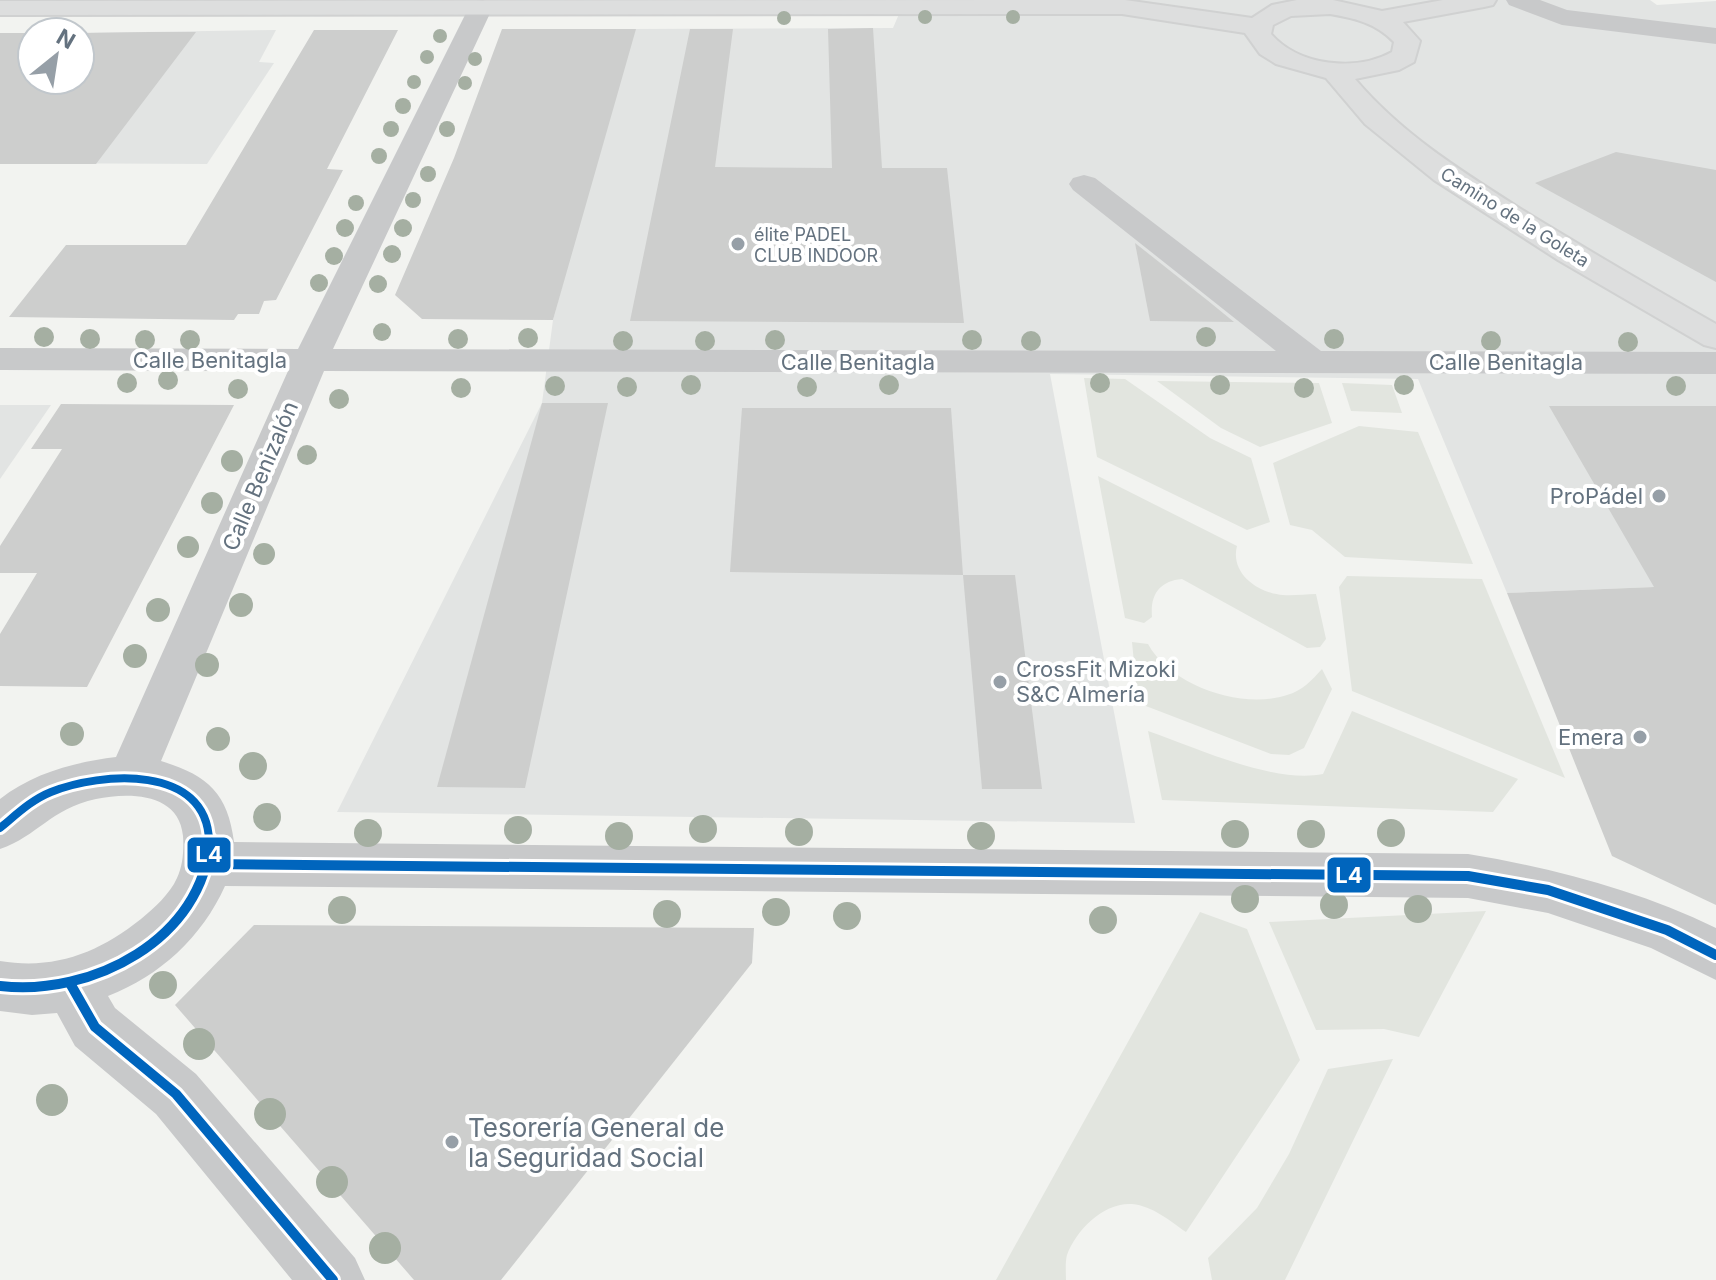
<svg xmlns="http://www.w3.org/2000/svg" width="1716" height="1280" font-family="Inter,sans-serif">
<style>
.built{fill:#e2e4e3}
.green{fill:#e2e5df}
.building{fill:#cdcecd}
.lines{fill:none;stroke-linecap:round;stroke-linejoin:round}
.major-casing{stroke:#d0d1d1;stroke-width:4}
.minor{fill:#c8c9ca;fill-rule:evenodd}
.major{fill:#dddede;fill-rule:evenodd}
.bus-1-far1-casing{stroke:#fff;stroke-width:14}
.bus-1-casing{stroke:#fff;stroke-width:16}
.bus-1-far1{stroke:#0065bd;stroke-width:8}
.bus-1{stroke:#0065bd;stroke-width:10}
.tree{fill:#a5afa2}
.poi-dot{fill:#969fa7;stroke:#fff;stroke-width:3}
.labels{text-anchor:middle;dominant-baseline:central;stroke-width:8;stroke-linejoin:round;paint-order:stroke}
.far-street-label{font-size:18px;fill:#64727f;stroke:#fff}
.far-poi-label{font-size:18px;fill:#64727f;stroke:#fff;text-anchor:start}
.street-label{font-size:22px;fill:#64727f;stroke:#fff}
.poi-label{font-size:22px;fill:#64727f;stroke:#fff;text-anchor:end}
.near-poi-label{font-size:26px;fill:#64727f;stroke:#fff;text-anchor:start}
.line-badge{stroke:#fff;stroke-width:3}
.badge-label{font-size:22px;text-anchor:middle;font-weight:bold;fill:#fff}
</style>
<rect width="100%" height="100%" fill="#f2f3f0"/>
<g class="built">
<polygon points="905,0 1650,0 1657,5 1716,1 1716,619 1654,587 1507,593 1418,379 1050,374 1135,823 337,812 542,403 553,320 632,29 893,28"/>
<polygon points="276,30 259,62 274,63 207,164 0,163 0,33 32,33 32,80 80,80 80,33"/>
<polygon points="0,405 51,405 0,479"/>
</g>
<g class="green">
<polygon points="1084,378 1125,379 1210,438 1251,458 1270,522 1247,530 1097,457"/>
<polygon points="1157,381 1319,383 1332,423 1260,447 1221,428"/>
<polygon points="1342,383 1392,385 1402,413 1351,411"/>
<polygon points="1359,426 1418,432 1473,564 1345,557 1312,530 1290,525 1273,463"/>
<path d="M1098,476l139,70c-7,27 20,47 46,49 10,1 22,-1 33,-1l10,45 -6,8 -13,1 -125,-69c-22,2 -32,15 -30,38l-8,6 -19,-5z"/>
<polygon points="1347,576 1482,579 1565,778 1352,691 1339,587"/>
<path d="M1132,642l16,2c23,42 94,66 139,51 15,-4 25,-15 35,-26l10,20 -28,59 -15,7 -18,-1 -133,-51z"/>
<path d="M1352,711l166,68 -25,33 -331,-12 -14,-69c49,17 126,53 175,43z"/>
<polygon points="1486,911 1419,1037 1384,1029 1316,1030 1269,922"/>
<path d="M1200,912l47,17 53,131 -114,172c-16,-11 -33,-26 -54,-28 -28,-2 -56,26 -65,51 -2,7 -1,18 -1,25h-70z"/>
<polygon points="1393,1059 1285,1280 1212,1280 1208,1258 1257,1208 1289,1154 1328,1069"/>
</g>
<g class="building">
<polygon points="873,28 882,168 947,168 964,323 630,321 690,29 733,29 715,167 832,168 828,29"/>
<polygon points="502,29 636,29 553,320 422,319 395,295 454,158"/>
<polygon points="314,30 398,30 327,169 343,170 276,300 264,301 259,314 238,314 234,320 9,317 66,245 186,245"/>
<polygon points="150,32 196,32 96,164 0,164 0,33 32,33 32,80 80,80 80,33"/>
<polygon points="1616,152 1716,170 1716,282 1535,183"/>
<polygon points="1135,243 1207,300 1234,322 1150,321"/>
<polygon points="542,403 608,403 525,788 437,787"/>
<polygon points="61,404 234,405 87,687 0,686 0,634 37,573 0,573 0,546 62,449 31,449"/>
<polygon points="1549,406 1716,406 1716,905 1612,856 1507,593 1654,587"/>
<polygon points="742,408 951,408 963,575 730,572"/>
<polygon points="963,575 1015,575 1042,789 982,789"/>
<polygon points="254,925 754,928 752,963 501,1280 414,1280 175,1005"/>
</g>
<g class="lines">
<defs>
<path id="major" d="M1125,0l127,18 20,-13 25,-5h36l49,11 61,-11h53l-3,5 -9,2 -81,15 17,19 -6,21 -15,8 -44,9c49,58 114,97 177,137 61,37 122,73 184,108v24l-12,-3 -146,-85 -124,-80 -69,-56 -39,-46 -50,-14 -16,-10 -15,-21 -123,-19 -1122,1v-14zM1330,14c24,4 46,9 64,28l-2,10c-36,20 -93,14 -121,-18l2,-9 18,-9z"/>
</defs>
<use href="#major" class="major-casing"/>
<g class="minor">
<path d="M483,0l10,7 -160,342 943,2 -203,-161 -4,-6 4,-6 11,-3 11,3 226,173 395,1v22l-1392,-3 -163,390c46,14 67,32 73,81l1234,12c85,14 170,36 248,74v52l-65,-32 -103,-35 -80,-15 -1243,-12c-23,51 -65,90 -117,110l7,12 81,66 159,184 10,22h-73l-136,-166 -81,-68 -18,-33 -25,2 -32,-4v-50c55,9 98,-8 141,-42 13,-11 29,-25 36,-41 6,-12 7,-29 6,-42 -4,-43 -53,-44 -87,-37 -46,10 -58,37 -96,50v-50c33,-26 75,-37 116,-42l172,-386 -288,-1v-22l298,1 171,-342 3,-5z"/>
<polygon points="1506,0 1540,0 1567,10 1716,28 1716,44 1562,25 1509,5"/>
</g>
<use href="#major" class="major"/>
<defs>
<path id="bus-1-far1" d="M0,828c16,-13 31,-28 51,-36 50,-20 156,-28 158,49"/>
<g id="bus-1">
<polyline points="208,864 1468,876 1548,890 1667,930 1716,955"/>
<polyline points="71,985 95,1027 176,1094 333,1280"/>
<path d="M0,986c91,11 204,-47 210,-147"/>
</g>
</defs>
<use href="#bus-1-far1" class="bus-1-far1-casing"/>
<use href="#bus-1" class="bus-1-casing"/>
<use href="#bus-1-far1" class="bus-1-far1"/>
<use href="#bus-1" class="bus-1"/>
</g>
<g class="tree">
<circle cx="925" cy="17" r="7"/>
<circle cx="1013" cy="17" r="7"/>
<circle cx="784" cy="18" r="7"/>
<circle cx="440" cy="36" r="7"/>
<circle cx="427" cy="57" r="7"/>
<circle cx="475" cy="59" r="7"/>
<circle cx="414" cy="82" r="7"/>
<circle cx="465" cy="83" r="7"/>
<circle cx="403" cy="106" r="8"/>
<circle cx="391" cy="129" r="8"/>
<circle cx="447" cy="129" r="8"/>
<circle cx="379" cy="156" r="8"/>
<circle cx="428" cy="174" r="8"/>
<circle cx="413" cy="200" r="8"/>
<circle cx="356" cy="203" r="8"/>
<circle cx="345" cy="228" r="9"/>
<circle cx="403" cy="228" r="9"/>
<circle cx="392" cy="254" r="9"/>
<circle cx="334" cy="256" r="9"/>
<circle cx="319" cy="283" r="9"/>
<circle cx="378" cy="284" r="9"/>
<circle cx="382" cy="332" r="9"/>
<circle cx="44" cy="337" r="10"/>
<circle cx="1206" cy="337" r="10"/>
<circle cx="528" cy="338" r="10"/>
<circle cx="90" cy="339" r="10"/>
<circle cx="458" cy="339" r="10"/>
<circle cx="1334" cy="339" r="10"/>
<circle cx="145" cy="340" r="10"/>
<circle cx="190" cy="340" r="10"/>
<circle cx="775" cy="340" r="10"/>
<circle cx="972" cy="340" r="10"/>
<circle cx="623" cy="341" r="10"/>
<circle cx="705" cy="341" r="10"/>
<circle cx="1031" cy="341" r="10"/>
<circle cx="1491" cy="341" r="10"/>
<circle cx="1628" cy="342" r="10"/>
<circle cx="168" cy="380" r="10"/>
<circle cx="127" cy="383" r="10"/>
<circle cx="1100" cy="383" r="10"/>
<circle cx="691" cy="385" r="10"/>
<circle cx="889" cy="385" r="10"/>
<circle cx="1220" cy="385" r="10"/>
<circle cx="1404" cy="385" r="10"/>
<circle cx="555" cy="386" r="10"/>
<circle cx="1676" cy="386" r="10"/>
<circle cx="627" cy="387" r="10"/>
<circle cx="807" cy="387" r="10"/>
<circle cx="461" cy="388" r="10"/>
<circle cx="1304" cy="388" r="10"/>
<circle cx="238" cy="389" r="10"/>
<circle cx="339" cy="399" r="10"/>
<circle cx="307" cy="455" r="10"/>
<circle cx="232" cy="461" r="11"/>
<circle cx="212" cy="503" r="11"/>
<circle cx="188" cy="547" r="11"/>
<circle cx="264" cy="554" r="11"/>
<circle cx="241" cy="605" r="12"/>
<circle cx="158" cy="610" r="12"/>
<circle cx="135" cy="656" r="12"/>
<circle cx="207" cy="665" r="12"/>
<circle cx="72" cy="734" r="12"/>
<circle cx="218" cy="739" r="12"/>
<circle cx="253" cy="766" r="14"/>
<circle cx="267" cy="817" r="14"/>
<circle cx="703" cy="829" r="14"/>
<circle cx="518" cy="830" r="14"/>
<circle cx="799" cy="832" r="14"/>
<circle cx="368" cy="833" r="14"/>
<circle cx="1391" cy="833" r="14"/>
<circle cx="1235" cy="834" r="14"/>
<circle cx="1311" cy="834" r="14"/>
<circle cx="619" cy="836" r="14"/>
<circle cx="981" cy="836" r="14"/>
<circle cx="1245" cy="899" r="14"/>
<circle cx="1334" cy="905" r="14"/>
<circle cx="1418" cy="909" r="14"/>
<circle cx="342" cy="910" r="14"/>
<circle cx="776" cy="912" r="14"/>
<circle cx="667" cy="914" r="14"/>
<circle cx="847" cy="916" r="14"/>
<circle cx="1103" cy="920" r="14"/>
<circle cx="163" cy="985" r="14"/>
<circle cx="199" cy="1044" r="16"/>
<circle cx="52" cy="1100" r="16"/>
<circle cx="270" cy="1114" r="16"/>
<circle cx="332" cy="1182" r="16"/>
<circle cx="385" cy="1248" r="16"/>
</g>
<g class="poi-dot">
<circle cx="738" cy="244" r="8"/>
<circle cx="1659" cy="496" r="8"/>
<circle cx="1000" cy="682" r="8"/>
<circle cx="1640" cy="737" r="8"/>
<circle cx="452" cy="1142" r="8"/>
</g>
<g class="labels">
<g class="far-street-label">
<text transform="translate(1515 217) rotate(32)">Camino de la Goleta</text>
</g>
<g class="far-poi-label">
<text x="754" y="234">élite PADEL<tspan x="754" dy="21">CLUB INDOOR</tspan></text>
</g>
<g class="street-label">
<text x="210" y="360">Calle Benitagla</text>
<text x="858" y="362">Calle Benitagla</text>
<text x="1506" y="362">Calle Benitagla</text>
<text transform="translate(260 476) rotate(-67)">Calle Benizalón</text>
</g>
<g class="poi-label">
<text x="1643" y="496">ProPádel</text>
<text x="1016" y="669" text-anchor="start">CrossFit Mizoki<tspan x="1016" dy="25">S&amp;C Almería</tspan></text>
<text x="1624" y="737">Emera</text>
</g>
<g class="near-poi-label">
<text x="468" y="1127">Tesorería General de<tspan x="468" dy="30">la Seguridad Social</tspan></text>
</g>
</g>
<g class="line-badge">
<rect x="186" y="836" width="46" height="38" rx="8" fill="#0065bd"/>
<rect x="1326" y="856" width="46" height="38" rx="8" fill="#0065bd"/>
</g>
<g class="badge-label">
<text x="209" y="862">L4</text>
<text x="1349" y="883">L4</text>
</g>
<g transform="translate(56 56) rotate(30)"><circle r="38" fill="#ffffff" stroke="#c1c7cc" stroke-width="2"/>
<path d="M0-6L14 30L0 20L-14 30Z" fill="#969fa7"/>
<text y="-12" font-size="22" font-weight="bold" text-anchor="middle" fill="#64727f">N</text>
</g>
</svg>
